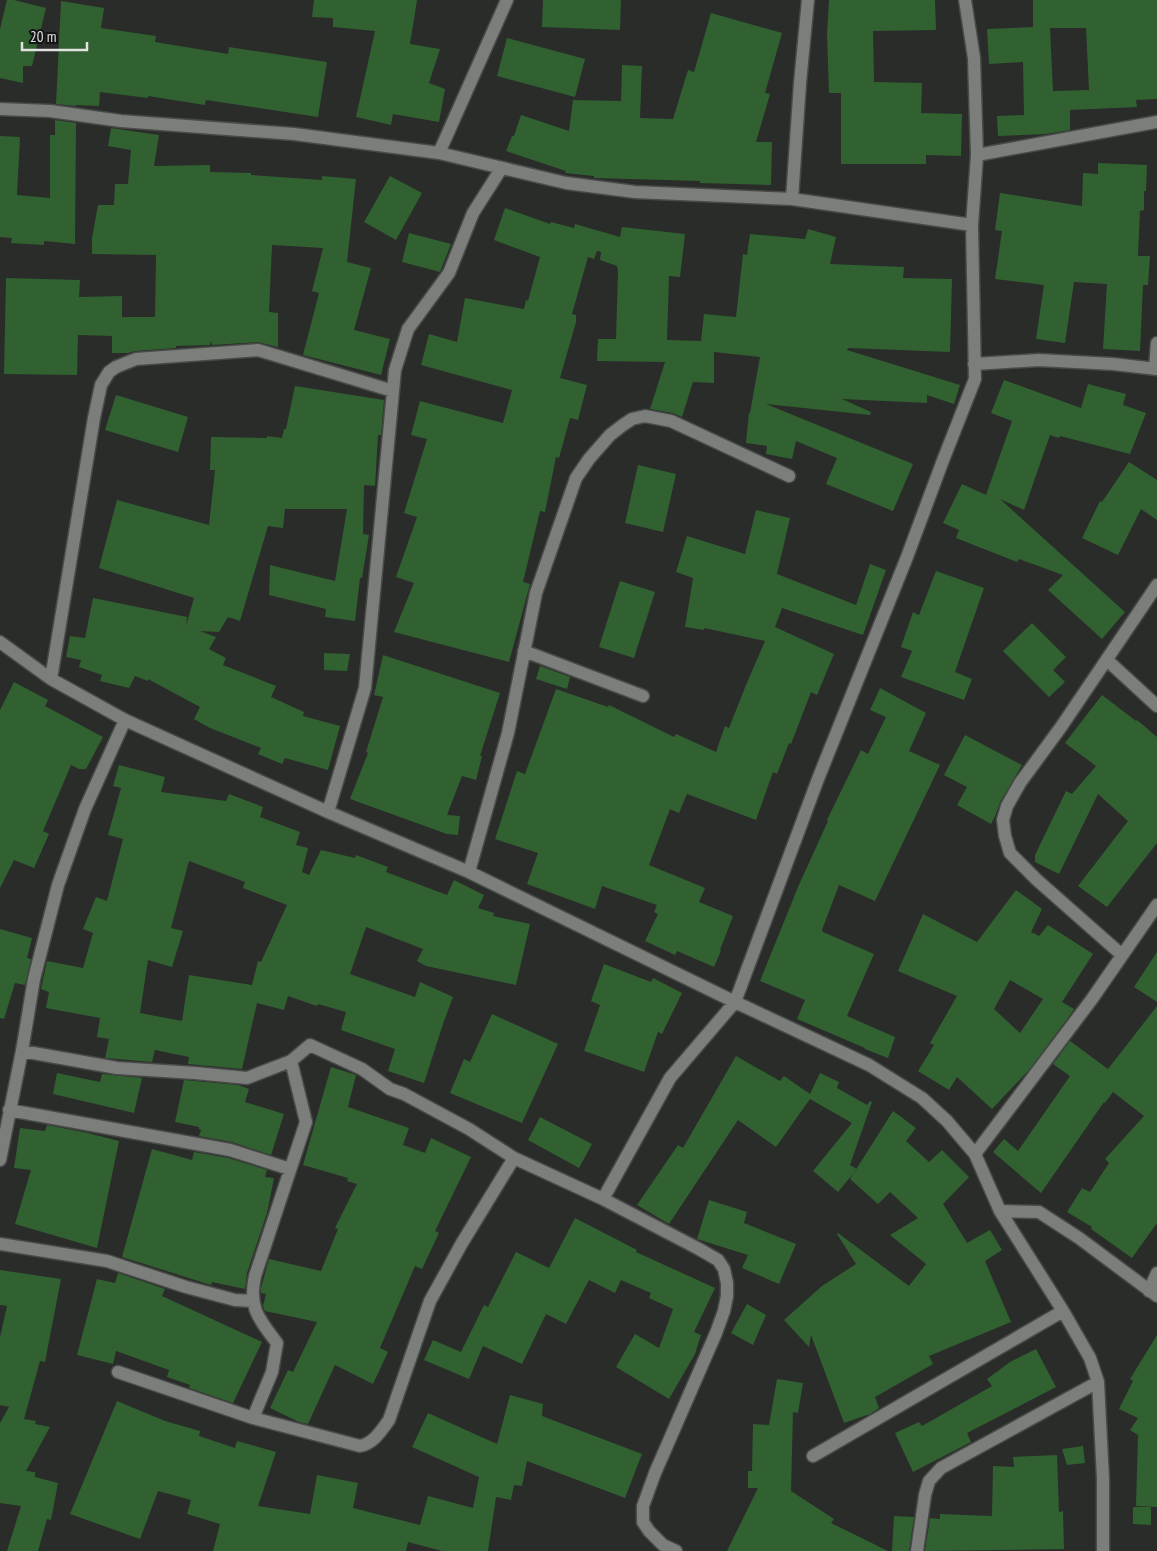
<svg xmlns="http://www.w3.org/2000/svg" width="1157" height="1551" font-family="'PT Sans Narrow',sans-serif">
<rect width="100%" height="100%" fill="#292c29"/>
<path fill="#316131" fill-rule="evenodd" d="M7 0H14L46 8 32 66H23V83L0 78V29Z
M314 0H417L410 44 440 49 429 83 445 89 439 122 393 114 391 125 356 117 375 31 333 27V18L312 17Z
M543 0H621L620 30 542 27Z
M829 0H935L936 30 873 31 874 82 922 83 921 113 962 114 961 156 926 155V164H841V93H829L827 34Z
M1033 0H1157V99L1136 100 1137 107 1070 110V130L1046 134 998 136 997 116 1024 115 1023 62 989 64 987 29 1033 27ZM1050 28H1086L1089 90 1053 91Z
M61 1 104 8 101 28 156 36 155 42 228 54 229 47 327 62 318 117 206 100 205 105 148 96V98L100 92 99 106 76 105V106L56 104Z
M711 13 782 33 765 93 770 94 756 142H772L771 185 700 183V181L594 178V176L565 173 566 171 506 151 512 136H514L521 115 569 131 573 100 621 101 622 65 642 66 640 118 673 119 688 70 694 72Z
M507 38 585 59 575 97 497 76Z
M55 120 76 123 75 244 44 241V245L11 243 12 238 0 237V136L20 137 17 195 50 198V135H55Z
M111 128 159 135 154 166 210 165V172L251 173V175L322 180V176L356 179 347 262 371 268 354 330 390 339 381 375 303 355 319 293 312 291 323 248 272 245 269 312 278 313V347L258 342 212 345 211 341 210 345 176 346V348L135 351 128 353H112V336L78 335 77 375 4 374 6 278 80 280 79 297 122 296V317H155L156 255 92 254V238L98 205H114L115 184H128L131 150 108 146Z
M1098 163 1147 165 1146 191H1144V210L1140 211 1138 256H1150L1148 285H1143L1140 351 1103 349 1107 284 1074 282 1065 343 1036 339 1044 285 995 279 1002 231 995 230 1000 193 1082 206 1083 173 1098 174Z
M390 176 422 193 396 240 364 222Z
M505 208 550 224 551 222 574 228 575 224 620 237 622 227 685 234 680 277 669 276 667 340 701 341 704 314 736 317 743 254 747 255 750 234 805 239 808 229 836 237 830 264 904 267 903 278 952 279 950 352 848 348 847 350 960 385 954 404 927 395V403L842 399 871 412 870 415 766 404 913 464 893 511 826 484 837 458 796 441 792 459 766 454 767 446 746 443 749 413H750L760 357 714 352V383L693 382 682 417 673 413 650 409 665 362 597 361 598 339H616L618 271 617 266 600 260 601 252 597 251 594 259 588 257 572 314 576 315V322L560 378 587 385 578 420 570 418 559 458 556 457 545 512 540 511 523 582 530 584 509 662 394 632 414 583 396 577 417 517 404 513 427 439 411 435 420 401 503 423 512 390 421 365 429 334 457 342 465 298 524 309 526 300 528 301 540 257 494 240Z
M409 233 451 244 440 272 402 262Z
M1004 380 1081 408 1088 384 1126 394 1123 405 1146 413 1130 454 1060 436 1059 438 1050 435 1024 510 1000 499 1125 612 1102 639 1048 590 1063 575 1019 559 1017 562 956 538 959 530 943 523 962 484 986 495 1012 421 991 413Z
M295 386 384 400 381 435H378L375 486 364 485 363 534 369 535 362 578H360L355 621 325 617 326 609 269 595 270 565 335 581 347 509H285L283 528 268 526 240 621 228 617 219 632 200 631 216 637 209 649 226 658 223 665 276 686 271 697 304 712 303 716 340 726 328 770 285 758 282 764 258 754 261 748 210 728 194 719 200 707 148 679V681L135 676 129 688 100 681 102 675 79 667 81 660 66 657 70 636 85 638 93 598 187 617 186 626 194 598 99 568 117 500 209 525 215 470H210L211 437 267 438V436L282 438 284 429H286Z
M116 395 188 417 178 452 105 430Z
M1129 462 1157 480V520L1141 509 1118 555 1082 538 1100 501 1102 502Z
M638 465 676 474 663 532 625 523Z
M756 510 790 518 777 574 856 605 870 564 886 570 863 635 782 608 775 627 834 654 817 695 811 692 791 744 789 743 777 774 773 772 756 820 687 794 679 813 670 809 649 865 705 888 699 902 733 916 720 950 721 951 714 967 677 951 675 955 645 941 658 914 654 912 657 905 602 886 595 909 527 884 538 853 495 839 517 771 525 774 556 689 608 707 609 705 674 737 676 734 716 752 725 726 729 728 746 685 765 641 704 628V630L685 627 693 578 676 572 687 536 745 554Z
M936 571 984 588 955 672 972 679 964 700 901 677 912 651 901 647 913 612 919 615Z
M620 581 655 592 634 658 599 647Z
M1032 623 1066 657 1053 670 1065 682 1049 697 1003 651Z
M324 653 350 654 347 671 324 670Z
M383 655 500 693 480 756H482L476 780 462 776 447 815 460 816 458 835 447 834 350 799 368 753 366 752 383 697 374 695Z
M540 666 570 677 567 689 536 679Z
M14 682 48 700 45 706 103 737 86 769H79L71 765 43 831 49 834 34 868 14 860 0 888V710Z
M880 688 926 713 909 751 940 765 875 901 839 885 822 930 823 932 874 954 847 1016 895 1037 888 1058 865 1049V1048L797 1019 805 1000 760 981 798 887 828 821 827 820 861 750 868 754 886 717 870 710Z
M1102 695 1136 721 1137 720 1157 737V843L1107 907 1078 886 1128 821 1098 794 1059 874 1035 862V855L1066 791 1072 794 1096 766 1065 743Z
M965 735 1022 765 1000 802 996 814 991 824 957 805 967 787 944 775Z
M119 765 165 777 161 792 226 801 229 794 263 807 260 817 300 832 296 845 308 848 302 872 309 875 321 850 355 858 356 855 388 867 386 872 447 895 454 880 484 895 478 908 494 913 493 916 530 924 516 985 426 966 417 961 423 949 366 927 350 974 415 997 420 982 453 997 444 1021 424 1083 388 1071 395 1049 341 1030 346 1012 318 1004 317 1006 288 996 284 1010 257 1003 242 1069 188 1064 189 1057 155 1050 152 1062 105 1058 109 1039 97 1037 100 1018 46 1008 49 992 41 989 47 961 83 968 93 933 83 929 96 897 107 901 123 839 108 835 121 788 113 786ZM189 861 245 882 243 888 287 905 261 962 258 961 252 985 189 975 182 1021 140 1013 148 960 172 967 183 931 171 928Z
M1016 890 1042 909 1031 932 1039 936 1048 925 1093 954 1062 1002 1074 1009 1070 1015 1029 1070 992 1109 957 1077 949 1090 918 1071 934 1045 930 1043 957 996 898 971 923 914 977 942ZM1010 980 1043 999 1020 1033 994 1009Z
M0 929 32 938 27 958 31 959 25 985 15 983 4 1019 0 1018Z
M1157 952V1002L1134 987Z
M604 964 651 982 653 978 682 993 662 1034 658 1032 644 1072 584 1051 600 1005 591 1001Z
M1157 1006V1223L1132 1258 1091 1229 1092 1227 1067 1212 1082 1188 1090 1192 1109 1163 1105 1159 1144 1116 1113 1092 1105 1103 1104 1102 1041 1193 993 1152 1004 1139 1018 1151 1070 1076 1053 1064 1070 1041 1108 1069Z
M492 1014 558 1044 522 1123 450 1093 464 1059 470 1062Z
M736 1056 780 1081 784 1076 810 1094 820 1073 839 1082 837 1088 867 1105 870 1101 872 1102 850 1165 857 1169 838 1192 813 1171 852 1123 810 1099 776 1147 738 1120 669 1224 637 1205 678 1145 683 1148Z
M331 1067 356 1075 348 1107 409 1128 403 1145 425 1153 431 1138 471 1157 435 1231 439 1233 422 1269 415 1266 380 1348 388 1352 373 1384 335 1365 308 1424 299 1422 270 1408 288 1370 293 1372 317 1322 265 1311 263 1306 266 1294 261 1293V1288L269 1259 321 1271 338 1229 335 1228 357 1184 347 1181 348 1178 303 1165Z
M57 1073 100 1082 102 1074 142 1078 134 1113 53 1094Z
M184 1080 238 1085 249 1089 245 1102 284 1114 271 1155 232 1142 199 1136 201 1130 199 1129V1127L175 1122Z
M893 1111 916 1128 906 1141 929 1162 942 1150 969 1177 943 1204 967 1243 990 1230 1002 1250 985 1261 1011 1322 929 1356 933 1364 875 1397 879 1408 870 1414 844 1423 811 1335 809 1347 784 1320 822 1286 856 1264 837 1234 838 1233 909 1286 926 1264 890 1235 918 1218 890 1192 878 1204 850 1179Z
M540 1117 592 1144 579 1168 528 1140Z
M47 1125 88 1133 119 1141 97 1248 15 1224 31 1170 14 1168 20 1128 45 1131Z
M152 1149 192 1160 194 1152 228 1158 267 1170 265 1177 274 1178 267 1213 247 1273 245 1289 212 1282 211 1285 122 1257Z
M709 1200 747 1212 744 1223 796 1244 779 1284 742 1268 748 1255 697 1239Z
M575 1218 637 1250 636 1252 715 1288 694 1332 701 1335 695 1354 669 1399 616 1367 635 1334 659 1348 673 1309 649 1298 651 1293 621 1280 615 1293 589 1280 566 1324 546 1314 522 1364 483 1346 469 1379 424 1360 433 1340 461 1352 484 1305 488 1307 516 1252 549 1268Z
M0 1270 61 1279 45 1362 40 1361 24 1419 36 1421 35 1424 50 1427 26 1471 35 1472V1477L58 1483 51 1520 47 1519 38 1551H7L21 1506 0 1503V1423L9 1407 0 1405V1337L7 1306 0 1305Z
M118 1273 165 1289 162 1296 262 1342 233 1403 189 1388 190 1385 167 1377 169 1370 116 1351 113 1364 77 1355 97 1279 115 1283Z
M747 1304 766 1315 753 1345 731 1333Z
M1157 1335V1507L1136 1506 1138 1435 1130 1430 1138 1418 1119 1409 1133 1381 1130 1379Z
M1036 1349 1056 1387 967 1433 971 1442 913 1472 895 1433 919 1422 922 1426 992 1386 987 1379 1010 1362Z
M777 1379 803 1383 798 1413 793 1412 791 1491 834 1519 831 1523 888 1551H727L758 1488H748V1471H752L753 1424 769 1425Z
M510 1395 543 1404 542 1416 642 1454 625 1498 527 1461 522 1486 514 1485 511 1500 496 1497 488 1551H442L408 1542 406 1551H213L220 1524 187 1514 191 1500 158 1491 140 1539 70 1514 117 1401 165 1421 200 1431 199 1436 235 1448 237 1441 276 1452 258 1506 310 1514 317 1475 358 1483 353 1508 420 1525 428 1496 473 1508 479 1477 412 1447 428 1413 497 1444Z
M1083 1446 1085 1463 1067 1465 1062 1449Z
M1057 1455 1059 1512 1063 1511 1064 1549 925 1551 930 1518 940 1519V1514L992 1516 993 1466 1014 1467 1013 1457Z
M1133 1507H1151V1525L1133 1524Z
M894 1516 914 1517 909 1551H892Z"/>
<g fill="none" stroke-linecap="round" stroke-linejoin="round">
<defs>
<path id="street" d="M0 109 50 111 121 121 294 134 439 153 566 183 635 192 792 199 972 225
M439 153 507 0
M977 155 1157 122
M792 199 800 83 808 0
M974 364 1039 360 1113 364 1157 369
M1155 369 1157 343
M0 642 51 679 125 720 328 812 469 872 735 1002 869 1065 922 1098 947 1121 975 1154 1000 1211 1063 1311 1090 1358 1098 1382 1103 1479V1551
M524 651 643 696
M1107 660 1157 706
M51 679 94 418 101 385 109 372 116 367 136 359 258 350 393 391
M328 812 365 688 395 370 408 329 449 273 473 213 501 169
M469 872 508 733 536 593 576 478 589 459 610 435 623 425 632 419 645 416 671 421 789 476
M1122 955 1037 880 1010 853 1005 836 1003 820 1007 806 1020 783 1061 727 1157 585
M22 1051 117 1068 195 1073 247 1078 291 1061 310 1045 362 1069 390 1089 404 1094 469 1129 514 1158 603 1199 699 1249 718 1260 724 1269 727 1283V1296L724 1311 716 1333 655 1473 643 1506V1522L649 1531 663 1545 676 1551
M9 1110 230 1150 290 1169
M975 1154 1092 999 1157 905
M0 1160 22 1051 34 979 58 885 85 809 125 720
M603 1199 670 1078 735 1002 818 779 907 557 942 463 975 379 972 225 977 155 974 58 965 0
M1000 1211 1039 1212 1079 1238 1157 1296
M0 1244 107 1261 186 1287 235 1300 253 1301
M1149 1291 1157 1273
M118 1372 253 1418 360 1446C374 1443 381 1431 389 1420L430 1301 462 1243 514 1158
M253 1418 272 1372 277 1343C259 1319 248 1308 255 1276L306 1122 291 1061
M813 1456 1063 1311
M917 1551 925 1495 929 1481 941 1468 1098 1382"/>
</defs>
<use href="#street" stroke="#484a48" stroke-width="15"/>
<use href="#street" stroke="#7b7e7a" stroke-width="12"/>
</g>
<path d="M22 42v8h65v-8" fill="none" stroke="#e2e3e1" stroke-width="2.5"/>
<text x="30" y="42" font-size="15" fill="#e2e3e1" stroke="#131413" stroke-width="4" paint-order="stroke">20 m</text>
</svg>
